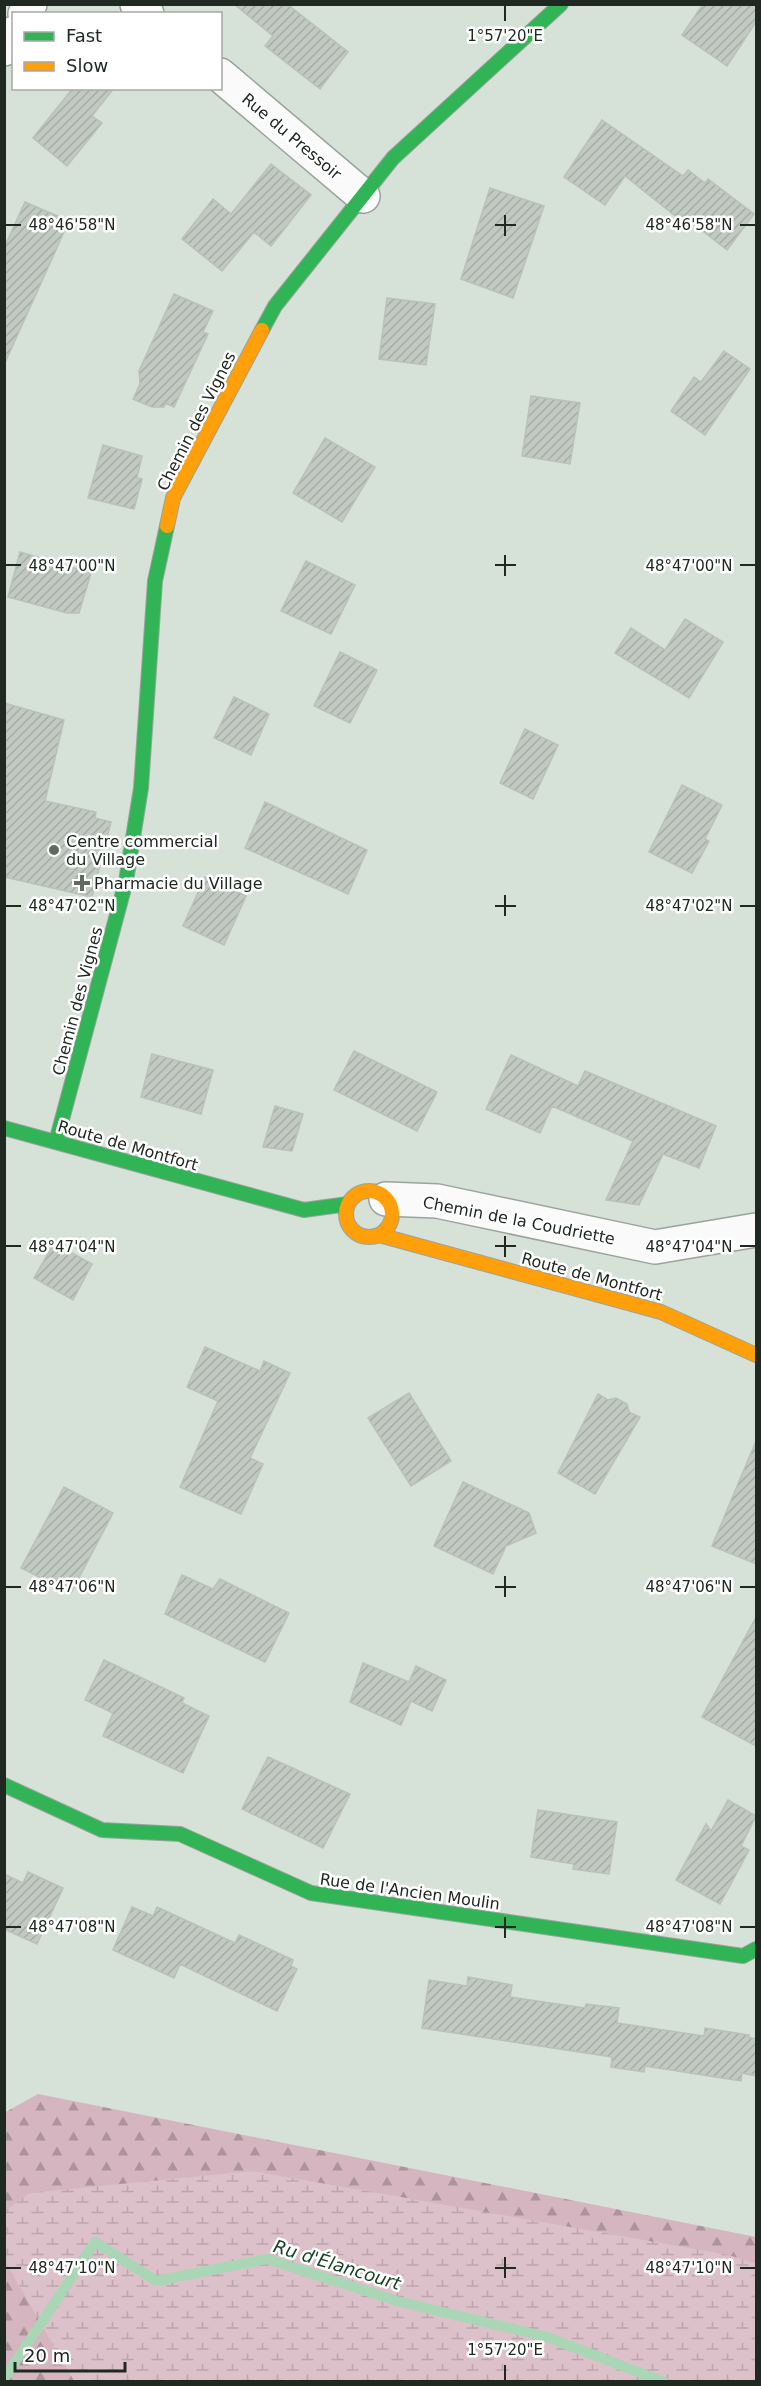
<svg xmlns="http://www.w3.org/2000/svg" width="761" height="2386" font-family="'DejaVu Sans',sans-serif">
<defs>
<pattern id="forest-firs" width="22" height="20" patternUnits="userSpaceOnUse" patternTransform="scale(1.5)"><rect width="22" height="20" fill="#d5b5c0"/><path d="M5 1l3.5 6h-7zM16 11l3.5 6h-7z" fill="#ac939c"/></pattern>
<pattern id="wetland-marsh" width="20" height="14" patternUnits="userSpaceOnUse" patternTransform="scale(1.5)"><rect width="20" height="14" fill="#dcc0ca"/><path d="M1 5h8M5 5V1M11 12h8M15 12V8" fill="none" stroke="#bca5ad"/></pattern>
<pattern id="building-hatch" width="6" height="6" patternUnits="userSpaceOnUse" patternTransform="scale(1.5)"><rect width="6" height="6" fill="#c1c9c2"/><path d="M-1 1l2-2M0 6l6-6M5 7l2-2" fill="none" stroke="#a6ada6"/></pattern>
</defs>
<rect width="100%" height="100%" fill="#d6e1d8"/>
<path fill="url(#forest-firs)" d="M38 2094 756 2237V2381H5L4 2113Z"/>
<path fill="url(#wetland-marsh)" d="M253 2171 729 2255 756 2264V2381H74L5 2261V2211L29 2193Z"/>
<g fill="none" stroke-linecap="round" stroke-linejoin="round">
<path stroke="#a9d6b4" stroke-width="10" d="M4 2379 95 2242 156 2281 267 2259 397 2301 547 2337 664 2382"/>
</g>
<path fill="url(#building-hatch)" stroke="#b8c1ba" stroke-width="1.5" d="M234 4H287L348 52 320 89 265 46 273 36Z
M703 4H756V22L727 66 682 35Z
M73 88H114L92 116 102 123 67 166 33 138Z
M602 120 683 176 688 170 705 183 708 179 754 214 727 250 682 215 679 219 625 176 605 205 564 177Z
M271 164 311 195 271 246 254 232 222 271 182 239 213 199 231 214Z
M490 188 544 206 513 298 461 279Z
M25 202 69 221 4 365V248Z
M174 294 213 311 203 332 208 334 174 407 165 403 164 407H152L133 399 140 384 139 371Z
M387 298 435 304 426 365 379 359Z
M724 351 750 369 705 435 671 411 694 377 701 382Z
M531 396 580 403 570 464 522 456Z
M325 438 375 467 342 522 293 493Z
M103 445 142 456 137 478 142 479 134 509 88 498Z
M20 552 91 573 79 613H67L8 597Z
M306 561 355 585 331 634 281 611Z
M685 619 723 642 689 698 615 653 631 628 665 650Z
M340 652 377 670 350 723 314 706Z
M234 697 269 714 251 755 214 738Z
M4 703 64 720 45 801 96 812 95 818 111 822 92 897 4 877Z
M525 729 558 745 533 799 500 783Z
M682 785 722 805 705 839 709 841 692 873 649 852Z
M265 802 367 850 348 894 245 848Z
M205 877 246 896 224 945 183 926Z
M354 1051 437 1092 417 1131 334 1090Z
M152 1054 213 1070 201 1114 141 1097Z
M511 1055 578 1086 585 1071 716 1126 699 1168 663 1154 639 1205 606 1200 633 1141 552 1106 540 1133 486 1109Z
M275 1106 303 1114 292 1151 263 1147Z
M54 1243 92 1264 73 1300 34 1278Z
M205 1347 260 1371 264 1361 290 1373 250 1458 263 1464 241 1514 180 1487 218 1401 187 1387Z
M409 1393 451 1461 411 1486 368 1418Z
M598 1394 608 1400 616 1398 627 1404 629 1412 640 1417 595 1494 558 1473Z
M756 1441V1564L712 1546Z
M463 1482 529 1513 536 1533 506 1546 493 1574 434 1546Z
M64 1487 113 1513 71 1593 21 1568Z
M182 1575 213 1589 220 1579 289 1613 265 1662 165 1614Z
M756 1617V1746L702 1717Z
M104 1660 184 1698 182 1703 209 1716 183 1773 103 1736 113 1713 85 1700Z
M363 1663 409 1682 416 1666 446 1680 432 1711 411 1701 401 1725 350 1702Z
M268 1757 350 1794 323 1848 242 1809Z
M728 1800 756 1816 741 1846 749 1850 720 1904 676 1880 706 1824 711 1831Z
M538 1810 617 1822 609 1874 573 1869 574 1864 531 1857Z
M28 1872 63 1888 37 1944 4 1929V1874L23 1883Z
M132 1907 153 1916 157 1907 235 1943 239 1935 293 1960 291 1966 297 1969 277 2011 180 1964 174 1978 113 1950Z
M468 1977 512 1985 510 1997 585 2008 586 2004 619 2008 617 2023 704 2036 705 2028 749 2035 748 2037 756 2039V2076L742 2073 741 2081 645 2066 644 2072 611 2067 612 2057 422 2028 429 1980 467 1986Z"/>
<g fill="none" stroke-linecap="round" stroke-linejoin="round">
<defs>
<path id="street" d="M137 4 147 14
M25 14 30 4
M4 49 14 33
M220 75 363 196
M386 1199 437 1201 655 1247 756 1230"/>
<path id="fast" d="M262 330 275 306 393 158 561 4
M4 1128 304 1210 348 1204
M56 1142 126 881 141 788 155 581 167 526
M4 1785 102 1830 180 1834 311 1893 743 1956 756 1949"/>
<path id="slow" d="M167 526 173 498 262 330
M346 1214a23 23 0 1 1 46 0a23 23 0 1 1-46 0Z
M379 1235 661 1312 756 1355"/>
</defs>
<use href="#street" stroke="#9aa39c" stroke-width="36"/>
<use href="#fast" stroke="#9aa39c" stroke-width="16"/>
<use href="#slow" stroke="#9aa39c" stroke-width="16"/>
<use href="#street" stroke="#f9faf9" stroke-width="33"/>
<use href="#fast" stroke="#30b455" stroke-width="14"/>
<use href="#slow" stroke="#ff9f0a" stroke-width="14"/>
</g>
<path fill="none" stroke="#202822" stroke-width="2" d="M505 6V21M505 215V236M6 225H21M495 225H516M740 225H755M505 555V576M6 565H21M495 565H516M740 565H755M505 895V916M6 906H21M495 906H516M740 906H755M505 1236V1257M6 1246H21M495 1246H516M740 1246H755M505 1576V1597M6 1587H21M495 1587H516M740 1587H755M505 1917V1938M6 1927H21M495 1927H516M740 1927H755M505 2257V2278M6 2268H21M495 2268H516M740 2268H755M505 2365V2380"/>
<g fill="#606962" stroke="#fff" stroke-width="2">
<circle cx="54" cy="850" r="6"/>
<path d="M79 874h6v6h6v6h-6v6h-6v-6h-6v-6h6z"/>
</g>
<g text-anchor="middle" stroke-width="5" stroke-linejoin="round" paint-order="stroke">
<g font-size="16" fill="#202822" stroke="#fff">
<text transform="translate(292 136) rotate(40)" y="6">Rue du Pressoir</text>
<text transform="translate(196 421) rotate(-63)" y="6">Chemin des Vignes</text>
<text transform="translate(77 1001) rotate(-75)" y="6">Chemin des Vignes</text>
<text transform="translate(128 1145) rotate(16)" y="6">Route de Montfort</text>
<text transform="translate(519 1220) rotate(11)" y="6">Chemin de la Coudriette</text>
<text transform="translate(592 1276) rotate(15)" y="6">Route de Montfort</text>
<text transform="translate(410 1891) rotate(8)" y="6">Rue de l'Ancien Moulin</text>
</g>
<g font-size="16" fill="#202822" stroke="#fff" text-anchor="start">
<text x="66" y="847">Centre commercial<tspan x="66" dy="18">du Village</tspan></text>
<text x="94" y="889">Pharmacie du Village</text>
</g>
<g font-size="18" font-style="italic" fill="#174325" stroke="#fff">
<text transform="translate(337 2265) rotate(17)" y="6">Ru d'Élancourt</text>
</g>
</g>
<g font-size="15" text-anchor="middle" fill="#202822" stroke="#fff" stroke-width="5" stroke-linejoin="round" paint-order="stroke">
<text x="505" y="41">1°57'20"E</text>
<text x="689" y="230">48°46'58"N</text>
<text x="72" y="230">48°46'58"N</text>
<text x="689" y="571">48°47'00"N</text>
<text x="72" y="571">48°47'00"N</text>
<text x="72" y="911">48°47'02"N</text>
<text x="689" y="911">48°47'02"N</text>
<text x="72" y="1252">48°47'04"N</text>
<text x="689" y="1252">48°47'04"N</text>
<text x="72" y="1592">48°47'06"N</text>
<text x="689" y="1592">48°47'06"N</text>
<text x="72" y="1932">48°47'08"N</text>
<text x="689" y="1932">48°47'08"N</text>
<text x="72" y="2273">48°47'10"N</text>
<text x="689" y="2273">48°47'10"N</text>
<text x="505" y="2355">1°57'20"E</text>
</g>
<rect width="761" height="2386" fill="none" stroke="#202822" stroke-width="12"/>
<rect x="12" y="12" width="210" height="78" fill="#ffffff" stroke="#a6a9a7" stroke-width="1.5"/>
<rect x="24" y="32" width="30" height="9" fill="#30b455" stroke="#a6a9a7" stroke-width="1.5"/>
<text x="66" y="42" font-size="18" fill="#202822">Fast</text>
<rect x="24" y="62" width="30" height="9" fill="#ff9f0a" stroke="#a6a9a7" stroke-width="1.5"/>
<text x="66" y="72" font-size="18" fill="#202822">Slow</text>
<path d="M15 2362v9h110v-9" fill="none" stroke="#202822" stroke-width="3"/>
<text x="24" y="2362" font-size="18" fill="#202822" stroke="#ffffff" stroke-width="4.5" paint-order="stroke">20 m</text>
</svg>
